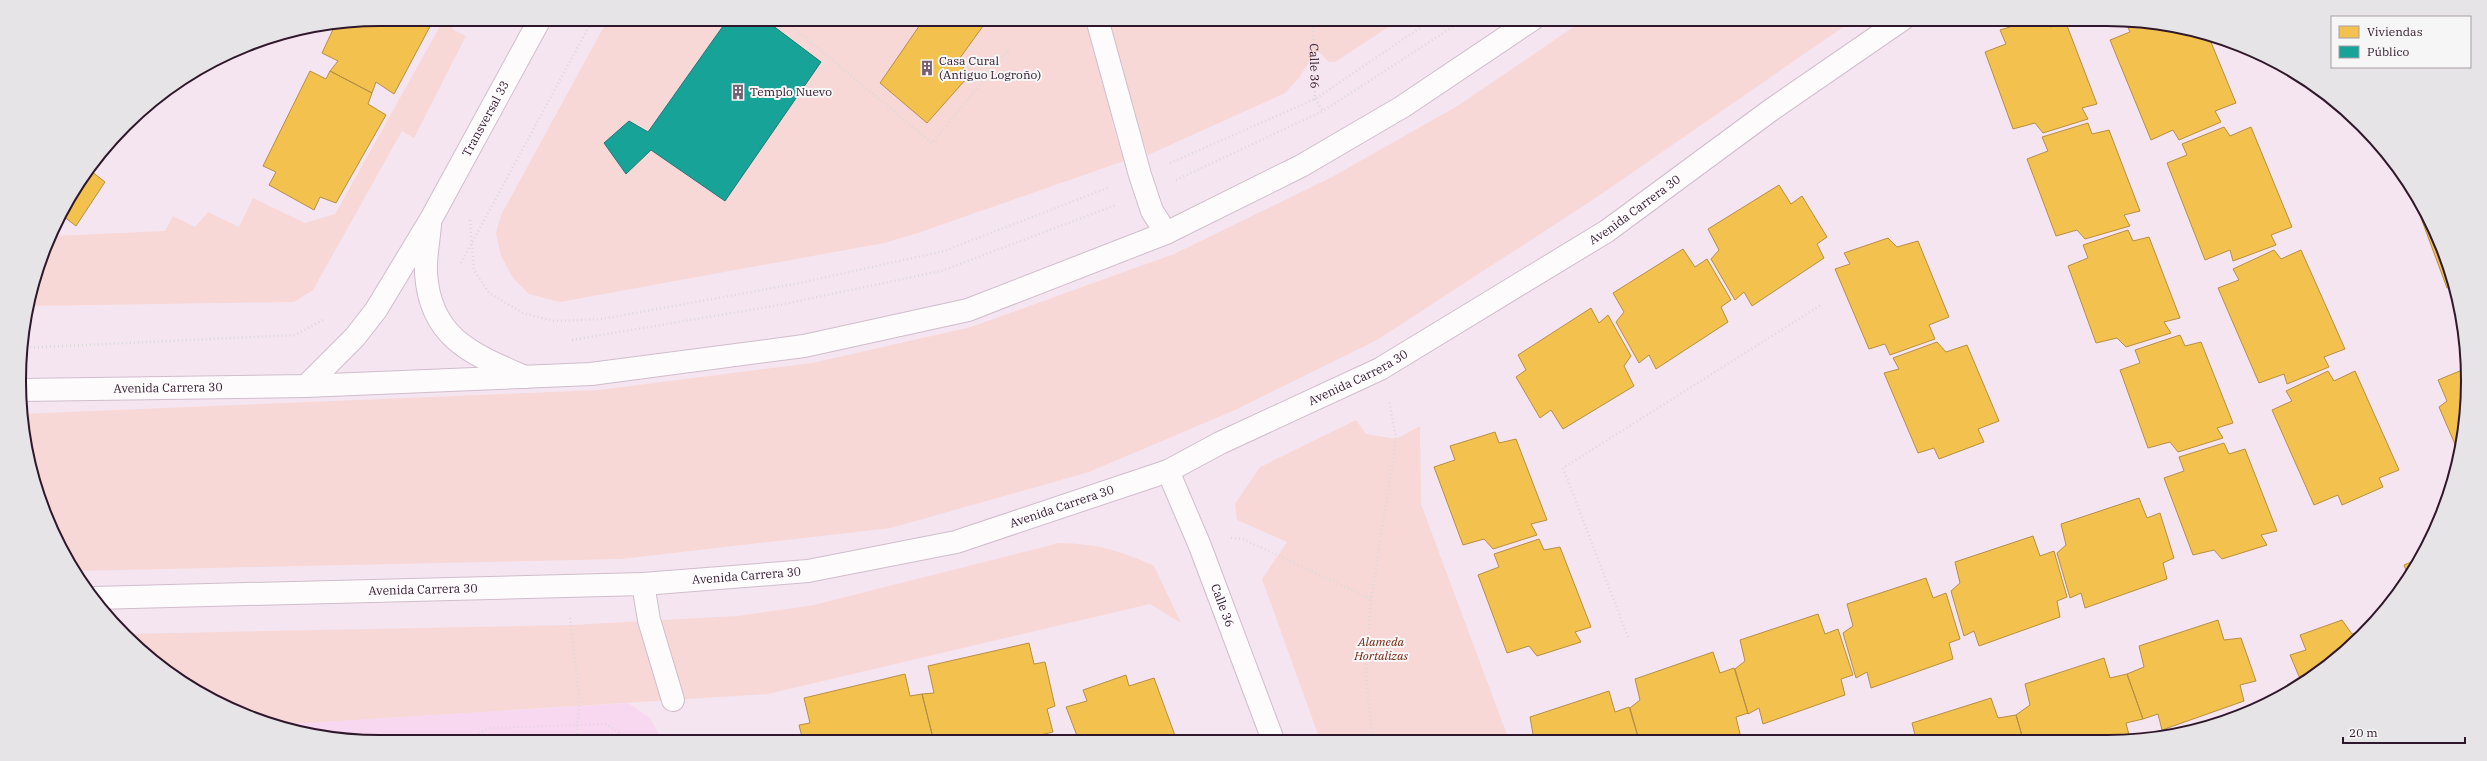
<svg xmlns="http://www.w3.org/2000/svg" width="2487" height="761" font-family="'IBM Plex Serif',serif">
<rect width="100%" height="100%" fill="#f5e5f0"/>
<path fill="#f8d8f1" d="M628 703 650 718 663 741 381 742 310 735 275 725Z"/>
<path fill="#f8d8d7" d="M444 19H457L452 29 466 36 414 138 402 131 313 290 294 302 30 306 52 236 165 231 173 216 195 227 208 212 239 227 253 198 305 223 335 214Z
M608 19H1401L1335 62H1329L1319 52H1315L1299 78 1285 93 1148 155 1134 115 1112 122 1124 161 918 233 884 243 560 302 529 294 513 278 501 256 496 233 501 215Z
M1585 19H1855L1594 199 1377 340 1235 410 1089 472 891 528 621 559 75 571 31 474 21 414 599 390 812 363 971 327 1174 254 1332 177 1459 105Z
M1356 420 1366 434 1396 439 1420 426 1421 504 1509 740H1320L1262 579 1287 542 1237 520 1235 504 1260 467Z
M1059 543C1098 544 1119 550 1154 566L1181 623 1150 604 768 694 275 725 242 714 179 681 123 634 571 625 737 616 814 605Z"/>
<path fill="#f2c14e" stroke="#b88e44" d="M380 19H434L394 94 376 82 372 93 330 71 338 61 322 53 336 23Z
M924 19H988L960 58 967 78 927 123 880 83Z
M2036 19H2047L2050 27 2066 23 2097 104 2082 108 2088 119 2043 133 2035 123 2013 129 1985 52 2006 44 2000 30Z
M2130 21 2177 26 2208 35 2236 103 2215 111 2221 122 2179 140 2173 130 2151 140 2110 40 2130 32 2126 23Z
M310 71 326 79 330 71 372 93 368 104 386 115 336 203 320 197 314 210 269 185 276 172 263 166Z
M2088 123 2092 134 2109 130 2140 211 2124 215 2130 226 2085 239 2077 230 2056 236 2027 159 2048 151 2042 137Z
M2224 127 2230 136 2251 127 2292 227 2271 235 2276 245 2233 261 2230 250 2205 260 2167 163 2187 155 2182 144Z
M98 156 101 158 91 171 105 182 76 226 63 216 53 231 56 220Z
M1779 185 1791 204 1802 196 1827 237 1817 244 1824 258 1752 306 1744 292 1735 300 1711 259 1719 250 1708 229Z
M2411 191 2441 242 2454 286 2447 288Z
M2128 230 2133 241 2149 237 2180 318 2164 322 2171 333 2126 347 2117 338 2096 343 2068 266 2088 258 2083 245Z
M1888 238 1897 247 1918 241 1949 317 1929 325 1935 339 1890 355 1885 344 1869 349 1835 269 1850 264 1844 253Z
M1683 249 1695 267 1707 259 1731 300 1721 307 1728 322 1656 369 1649 355 1639 363 1616 322 1624 312 1613 293Z
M2274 250 2281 259 2301 250 2345 349 2324 357 2329 367 2287 384 2284 374 2259 383 2218 288 2239 280 2233 269Z
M1591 308 1599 323 1608 315 1631 356 1624 366 1634 386 1563 429 1551 410 1540 418 1516 377 1526 370 1518 355Z
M2180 335 2185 346 2201 342 2233 423 2217 428 2223 438 2178 452 2170 442 2148 448 2120 370 2140 363 2135 350Z
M1937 342 1946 352 1967 345 1999 421 1978 429 1984 442 1939 459 1934 448 1918 453 1884 373 1899 369 1893 358Z
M2467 368 2468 381 2461 447 2457 449 2439 407 2447 401 2438 380Z
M2328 371 2334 381 2355 371 2399 470 2379 478 2383 487 2342 505 2338 495 2314 505 2272 410 2292 401 2286 391Z
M1495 432 1499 443 1516 439 1547 520 1531 524 1537 535 1493 549 1484 539 1463 545 1434 467 1455 460 1450 446Z
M2224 443 2229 454 2245 449 2277 531 2261 535 2267 545 2222 559 2214 550 2193 555 2164 478 2184 471 2179 457Z
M2139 498 2147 518 2160 513 2174 558 2163 563 2167 579 2085 608 2081 593 2070 598 2057 553 2066 545 2061 524Z
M2033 536 2040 556 2054 551 2067 597 2057 601 2060 617 1979 646 1974 631 1964 636 1951 591 1960 583 1955 562Z
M1539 539 1544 550 1560 547 1591 627 1575 632 1581 642 1537 656 1529 646 1507 653 1478 575 1499 567 1494 554Z
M2421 558 2420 561 2408 575 2404 565Z
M1926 578 1933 598 1946 593 1960 639 1949 643 1953 659 1871 688 1867 672 1856 678 1843 633 1853 626 1847 604Z
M1818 614 1825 634 1838 629 1853 675 1841 679 1845 695 1763 724 1759 708 1748 714 1735 669 1745 661 1740 640Z
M2218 620 2224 640 2241 638 2256 681 2240 685 2244 701 2162 730 2158 714 2143 719 2127 674 2144 667 2139 646Z
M2342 620 2352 634 2362 631 2345 652 2301 681 2290 655 2306 650 2300 635Z
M1029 643 1034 664 1045 662 1055 706 1047 709 1053 732 1014 741H944L943 735 933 738 922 694 934 693 928 666Z
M1713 652 1720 673 1734 668 1748 713 1736 717 1740 734 1723 740H1639L1630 708 1640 700 1635 679Z
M2104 658 2110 678 2127 674 2143 719 2126 723 2130 739H2023L2016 715 2030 705 2025 684Z
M905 674 910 696 922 694 933 738 923 741H803L799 725 810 723 804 698Z
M1126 675 1129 686 1154 678 1177 741H1079L1066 707 1087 701 1083 690Z
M1609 691 1615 712 1629 707 1639 740H1534L1530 717Z
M1991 698 1998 718 2016 715 2023 739H1916L1912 723Z"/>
<path fill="#17a398" stroke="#1e7978" d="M728 19H764L821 62 725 201 651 150 626 174 604 143 629 121 648 132Z"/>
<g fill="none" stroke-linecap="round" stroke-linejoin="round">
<defs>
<g id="minor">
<path d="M1097 19 1140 175 1152 211 1166 233"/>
<path d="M430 224C429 240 425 257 426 273 430 338 472 354 525 377"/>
<path id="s2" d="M306 386 355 337 376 310 431 219 540 19"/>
<path id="s3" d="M1168 471 1200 546 1273 740"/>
<path d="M643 584 649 620 673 700"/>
</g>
<g id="major">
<path id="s4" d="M20 390 306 386 591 374 804 346 968 310 1166 233 1301 166 1402 107 1533 19"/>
<path id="s5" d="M94 598 643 584 808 571 956 542 1168 471 1220 443 1380 369 1607 231 1771 110 1903 19"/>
</g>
</defs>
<use href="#minor" stroke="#d0bdcc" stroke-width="24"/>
<use href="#major" stroke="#d0bdcc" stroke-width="24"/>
<g stroke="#ddd8dc" stroke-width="2.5" stroke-dasharray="1 3" stroke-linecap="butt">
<path d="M783 19 932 143 1010 48"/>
<path id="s1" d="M1313 19 1315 99 1323 111"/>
<path d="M1170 163 1315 99 1433 19"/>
<path d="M1176 180 1323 111 1465 19"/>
<path d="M470 220 474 270 489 293 523 313 554 321 602 319 795 284 944 251 1110 187"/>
<path d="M461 263 593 19"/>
<path d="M572 340 779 305 941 271 1116 205"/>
<path d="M22 348 295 335 323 320"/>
<path d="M1231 538 1243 539 1371 599"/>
<path d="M570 618 580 704 577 725 578 742"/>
<path d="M1628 637 1563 468 1821 305"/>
<path d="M2287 680 2290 689"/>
<path d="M1375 740 1371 728 1366 670 1371 599 1396 439 1389 400"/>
<path d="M465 742 489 728 606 724 633 742"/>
</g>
<use href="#minor" stroke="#fefbfd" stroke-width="22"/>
<use href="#major" stroke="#fefbfd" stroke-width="22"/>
</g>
<defs>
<symbol id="building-bare" viewBox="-9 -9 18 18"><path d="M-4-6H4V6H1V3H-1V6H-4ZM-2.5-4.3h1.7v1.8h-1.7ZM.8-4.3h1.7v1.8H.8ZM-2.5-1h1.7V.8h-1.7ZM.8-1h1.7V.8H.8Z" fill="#756071" stroke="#f6f6f6" stroke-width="2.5" paint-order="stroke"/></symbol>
</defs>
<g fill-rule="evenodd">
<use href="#building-bare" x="916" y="57" width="22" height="22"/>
<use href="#building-bare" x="727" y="81" width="22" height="22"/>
</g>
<g text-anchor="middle" stroke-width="4" stroke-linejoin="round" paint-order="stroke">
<g font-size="12" fill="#30182c" stroke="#f6f6f6" text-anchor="start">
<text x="939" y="65">Casa Cural<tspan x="939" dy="14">(Antiguo Logroño)</tspan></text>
<text x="750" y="96">Templo Nuevo</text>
</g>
<g font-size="12" fill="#30182c" stroke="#f6f6f6">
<text dy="4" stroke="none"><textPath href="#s1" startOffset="47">Calle 36</textPath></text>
<text dy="4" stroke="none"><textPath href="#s2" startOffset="324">Transversal 33</textPath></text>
<text dy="4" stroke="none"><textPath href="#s5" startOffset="1625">Avenida Carrera 30</textPath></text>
<text dy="4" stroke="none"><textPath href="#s5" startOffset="1301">Avenida Carrera 30</textPath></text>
<text dy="4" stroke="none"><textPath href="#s4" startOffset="148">Avenida Carrera 30</textPath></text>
<text dy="4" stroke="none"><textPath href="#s5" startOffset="977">Avenida Carrera 30</textPath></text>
<text dy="4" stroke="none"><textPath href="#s5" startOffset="653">Avenida Carrera 30</textPath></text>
<text dy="4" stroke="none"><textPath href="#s5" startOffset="329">Avenida Carrera 30</textPath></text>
<text dy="4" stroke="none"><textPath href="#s3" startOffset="145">Calle 36</textPath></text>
</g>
<g font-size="12" font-style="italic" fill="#762511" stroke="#f6f6f6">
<text x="1381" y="646">Alameda<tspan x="1381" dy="14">Hortalizas</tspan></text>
</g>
</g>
<path d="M0 0H2487V761H0ZM380 26H2107A354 354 0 0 1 2461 380V381A354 354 0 0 1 2107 735H380A354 354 0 0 1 26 381V380A354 354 0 0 1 380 26Z" fill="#e6e4e6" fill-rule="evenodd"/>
<path fill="none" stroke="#30182c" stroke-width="2" d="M380 26H2107A354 354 0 0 1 2461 380V381A354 354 0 0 1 2107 735H380A354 354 0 0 1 26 381V380A354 354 0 0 1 380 26Z"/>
<rect x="2331" y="16" width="140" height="52" fill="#f6f6f6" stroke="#a79da5"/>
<rect x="2339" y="26" width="20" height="12" fill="#f2c14e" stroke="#a79da5"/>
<text x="2367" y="36" font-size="12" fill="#30182c">Viviendas</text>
<rect x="2339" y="46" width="20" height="12" fill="#17a398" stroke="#a79da5"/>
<text x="2367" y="56" font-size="12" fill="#30182c">Público</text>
<path d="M2343 737v6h122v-6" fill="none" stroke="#30182c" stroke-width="2"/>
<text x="2349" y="737" font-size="12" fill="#30182c" stroke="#f6f6f6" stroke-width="3" paint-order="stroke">20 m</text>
</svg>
